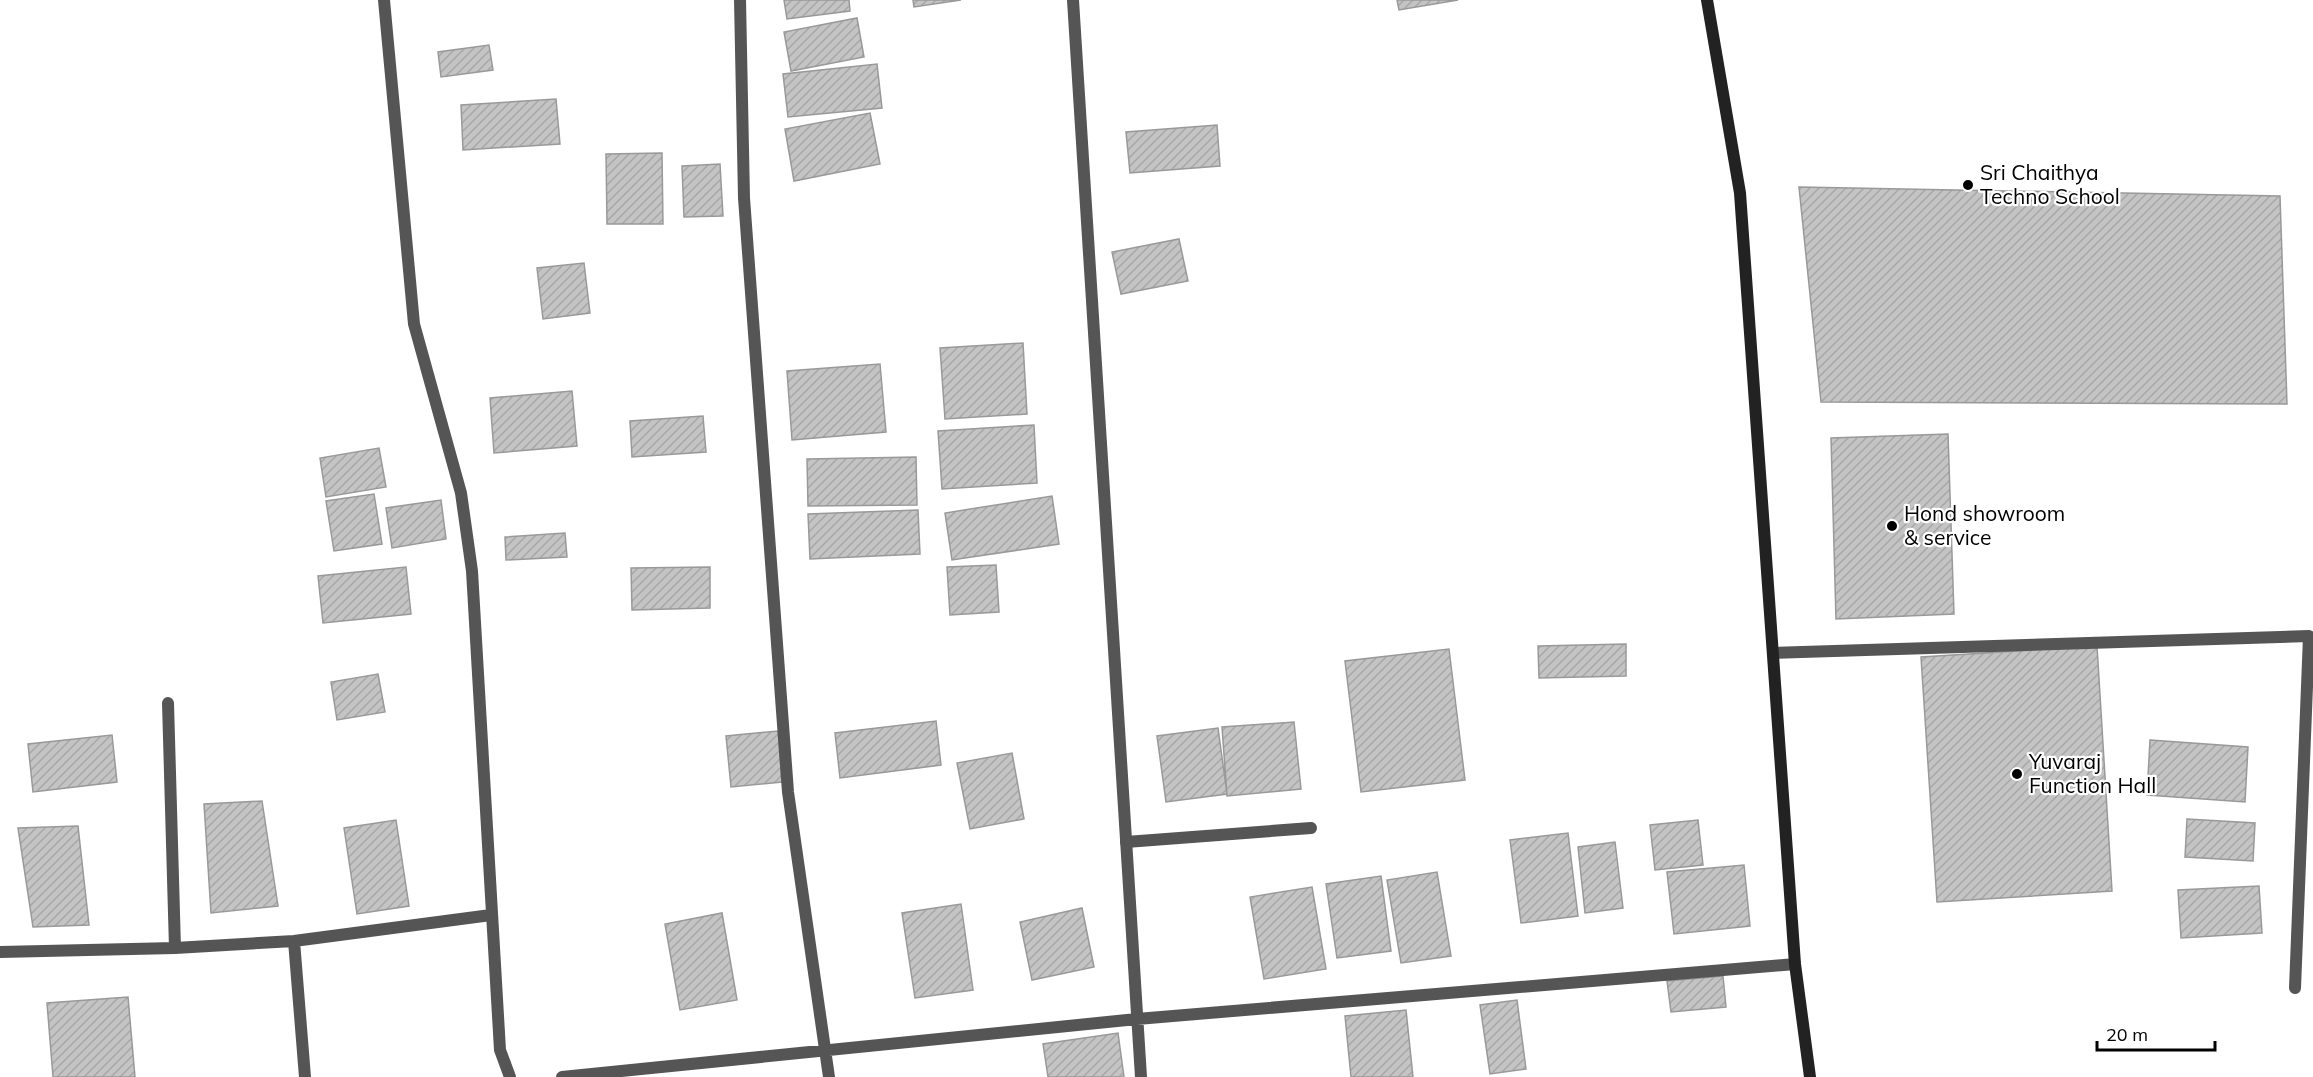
<svg xmlns="http://www.w3.org/2000/svg" width="2313" height="1077" font-family="Mulish,sans-serif">
<defs>
<pattern id="building-hatch" width="6" height="6" patternUnits="userSpaceOnUse" patternTransform="scale(1.5)"><rect width="6" height="6" fill="#c4c4c4"/><path d="M-1 1l2-2M0 6l6-6M5 7l2-2" fill="none" stroke="#a7a7a7"/></pattern>
</defs>
<rect width="100%" height="100%" fill="#fff"/>
<path fill="url(#building-hatch)" stroke="#999" stroke-width="1.5" d="M784 0H849L850 11 787 19Z
M913 0H961L914 7Z
M1397 0H1458L1399 10Z
M857 18 864 57 791 71 784 32Z
M489 45 493 70 441 77 438 52Z
M877 64 882 108 788 117 783 74Z
M556 99 560 144 463 150 461 105Z
M870 113 880 164 794 181 785 129Z
M1217 125 1220 166 1130 173 1126 132Z
M662 153 663 224H607L606 154Z
M720 164 723 216 684 217 682 166Z
M1799 187 2280 196 2287 404 1821 402Z
M1179 239 1188 281 1121 294 1112 252Z
M584 263 590 313 543 319 537 268Z
M1023 343 1027 414 945 419 940 348Z
M880 364 886 432 792 440 787 371Z
M572 391 577 446 494 453 490 398Z
M703 416 706 452 632 457 630 421Z
M1034 425 1037 483 942 489 938 431Z
M1948 434 1954 614 1836 619 1831 438Z
M379 448 386 487 326 497 320 458Z
M916 457 917 505 808 506 807 459Z
M374 494 382 544 334 551 326 501Z
M1052 496 1059 544 952 560 945 513Z
M441 500 446 539 392 548 386 508Z
M918 510 920 554 810 559 808 514Z
M565 533 567 557 506 560 505 537Z
M996 565 999 612 950 615 947 567Z
M406 567 411 614 323 623 318 576Z
M710 567V608L632 610 631 568Z
M1626 644V676L1539 678 1538 646Z
M2097 646 2112 891 1937 902 1921 657Z
M1449 649 1465 780 1361 792 1345 661Z
M378 674 385 712 337 720 331 682Z
M936 721 941 765 840 778 835 733Z
M1294 722 1301 789 1227 796 1222 727Z
M1218 728 1227 794 1166 802 1157 736Z
M778 731 782 782 731 787 726 736Z
M112 735 117 782 33 792 28 744Z
M2150 740 2248 747 2245 802 2147 795Z
M1012 753 1024 819 970 829 957 763Z
M262 801 278 906 211 913 204 804Z
M2187 819 2255 823 2253 861 2185 857Z
M396 820 409 906 357 914 344 828Z
M1698 820 1703 865 1655 870 1650 825Z
M78 826 89 925 33 927 18 828Z
M1568 833 1578 916 1521 923 1510 840Z
M1615 842 1623 908 1585 913 1578 847Z
M1744 865 1750 926 1674 934 1667 872Z
M1437 872 1451 956 1401 963 1387 880Z
M1381 876 1391 951 1337 958 1326 884Z
M2259 886 2262 933 2181 938 2178 890Z
M1312 887 1326 969 1264 979 1250 897Z
M961 904 973 990 915 998 902 913Z
M1082 908 1094 967 1032 980 1020 922Z
M722 913 737 1000 680 1010 665 924Z
M1723 976 1726 1007 1671 1012 1667 981Z
M128 997 135 1077H53L47 1003Z
M1517 1000 1526 1069 1490 1074 1480 1005Z
M1406 1010 1413 1077H1351L1345 1016Z
M1118 1033 1124 1077H1048L1043 1044Z"/>
<g fill="none" stroke-linecap="round" stroke-linejoin="round">
<path stroke="#555" stroke-width="12" d="M1126 842 1311 828"/>
<path stroke="#555" stroke-width="12" d="M384 0 414 324 461 493 472 571 500 1050 510 1077
M740 0 744 198 788 792 829 1077
M1073 0 1141 1077
M1773 653 2309 636 2295 988
M168 703 175 948
M294 941 305 1077
M0 952 175 948 294 941 491 915
M562 1077 1137 1019 1795 964"/>
<path stroke="#222" stroke-width="12" d="M1707 0 1740 193 1795 964 1810 1077"/>
</g>
<g fill="#000" stroke="#fff" stroke-width="2">
<circle cx="1968" cy="185" r="6"/>
<circle cx="1892" cy="526" r="6"/>
<circle cx="2017" cy="774" r="6"/>
</g>
<g text-anchor="middle" stroke-width="4.5" stroke-linejoin="round" paint-order="stroke">
<g font-size="21" fill="#000" stroke="#fff" text-anchor="start">
<text x="1980" y="180">Sri Chaithya<tspan x="1980" dy="24">Techno School</tspan></text>
<text x="1904" y="521">Hond showroom<tspan x="1904" dy="24">&amp; service</tspan></text>
<text x="2029" y="769">Yuvaraj<tspan x="2029" dy="24">Function Hall</tspan></text>
</g>
</g>
<path d="M2097 1041v9h118v-9" fill="none" stroke="#000000" stroke-width="3"/>
<text x="2106" y="1041" font-size="18" fill="#000000" stroke="#ffffff" stroke-width="4.5" paint-order="stroke">20 m</text>
</svg>
